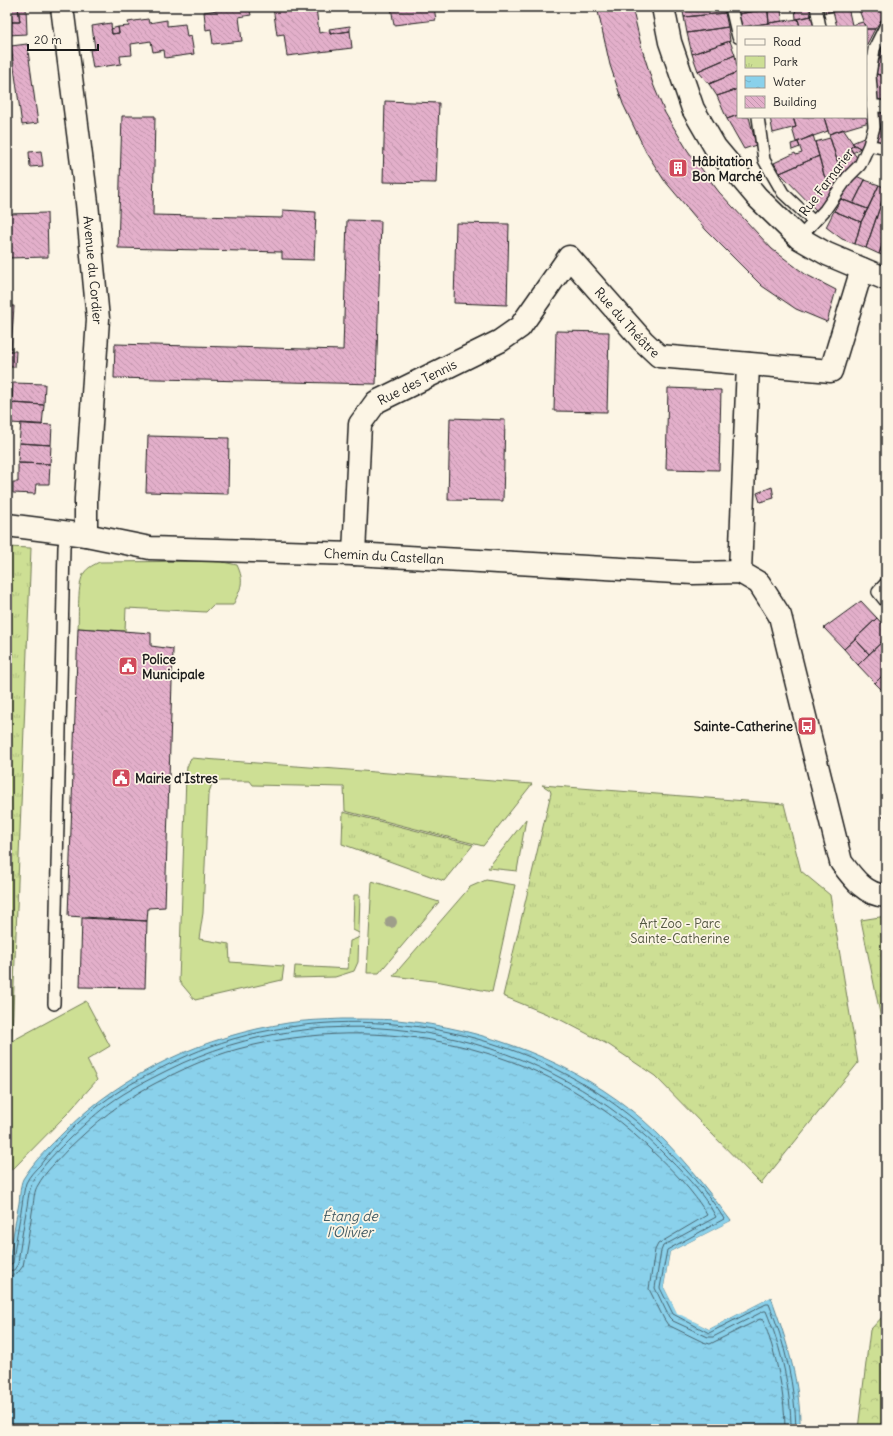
<svg xmlns="http://www.w3.org/2000/svg" width="893" height="1436" font-family="Delius,sans-serif">
<defs>
<pattern id="forest-crowns" width="20" height="18" patternUnits="userSpaceOnUse"><rect width="20" height="18" fill="#cddf94"/><path d="M2 6a3 3 0 1 1 6 0M12 15a3 3 0 1 1 6 0" fill="none" stroke="#afbf7f"/></pattern>
<pattern id="park-tufts" width="24" height="20" patternUnits="userSpaceOnUse"><rect width="24" height="20" fill="#cddf94"/><path d="M3 7l-1-3M5 7V3M7 7l1-3M15 17l-1-3M17 17v-4M19 17l1-3" fill="none" stroke="#afbf7f"/></pattern>
<pattern id="water-ripples" width="26" height="14" patternUnits="userSpaceOnUse"><rect width="26" height="14" fill="#8ad1eb"/><path d="M2 4q2-2 4 0t4 0M15 11q2-2 4 0t4 0" fill="none" stroke="#76b3c9"/></pattern>
<pattern id="building-back-hatch" width="6" height="6" patternUnits="userSpaceOnUse"><rect width="6" height="6" fill="#e3afca"/><path d="M-1 5l2 2M0 0l6 6M5-1l2 2" fill="none" stroke="#c296ad"/></pattern>
</defs>
<rect width="100%" height="100%" fill="#fcf5e5"/>
<filter id="ink" filterUnits="userSpaceOnUse"><feTurbulence type="fractalNoise" baseFrequency=".025" numOctaves="2"/><feDisplacementMap in="SourceGraphic" scale="8" xChannelSelector="R" yChannelSelector="G"/><feConvolveMatrix kernelMatrix="1 2 1 2 8 2 1 2 1" color-interpolation-filters="sRGB"/></filter>
<g filter="url(#ink)">
<path fill="#cddf94" stroke="#747e58" d="M218 561 237 565C245 582 241 588 233 605H213L206 612 126 608 125 631 78 628C79 615 77 583 84 573 88 567 94 565 99 562Z
M191 758 532 784 483 846 345 811 344 787 253 785 250 781H213L208 795 203 913 199 939 229 944 230 962 284 966 282 980 195 1000 179 981 186 776 187 767Z
M526 819 517 871 488 868Z
M486 880 515 885 492 992 441 982 393 976 470 887Z
M372 881 439 902 379 973H367Z
M354 895H360L358 962 354 971 335 977 294 978 295 966 348 969 350 941 358 938 359 933 353 930Z
M86 1001 110 1046 87 1060 97 1080 67 1114 13 1169H7V1066L12 1041Z"/>
<path fill="url(#forest-crowns)" stroke="#747e58" d="M886 1313V1429H858L870 1330Z"/>
<path fill="url(#park-tufts)" stroke="#747e58" d="M7 547 31 548 7 1165Z
M542 785 784 804 801 871 830 895 858 1063 761 1184 655 1076 609 1045 559 1019 503 996 551 793 550 790Z
M343 812 473 845 444 881 342 844Z
M886 916V1043L861 920Z"/>
<path fill="url(#water-ripples)" stroke="#5e8998" d="M342 1019C360 1019 379 1019 397 1020 485 1028 576 1062 643 1120 677 1150 704 1185 731 1221L670 1252 664 1287 677 1312 709 1329 771 1297C786 1339 801 1384 800 1429H7V1278C10 1253 14 1228 19 1203 20 1196 20 1185 23 1179 34 1161 50 1146 65 1131 124 1072 205 1036 288 1023 306 1020 324 1020 342 1019Z"/>
<path fill="#fcf5e5" d="M731 1221 732 1222 672 1254 666 1287 678 1311 709 1326 770 1295 771 1297 709 1329 677 1313 664 1287 670 1252Z"/>
<g fill="none" stroke-linecap="round" stroke-linejoin="round">
<path stroke="#48646f" stroke-width="1" d="M7 1266 13 1263C15 1243 19 1224 22 1205 23 1198 24 1189 26 1183 29 1176 35 1170 40 1165 68 1128 105 1096 146 1076 174 1061 202 1048 233 1039 380 997 552 1035 660 1143 682 1165 709 1193 724 1219L667 1250 660 1288 673 1314 709 1333 766 1304H769C785 1343 795 1387 796 1429
M7 1271 14 1270 18 1264C20 1247 23 1229 26 1212 28 1203 28 1194 31 1186 37 1167 83 1125 100 1111 120 1094 144 1082 168 1070 326 990 534 1025 660 1150 680 1170 703 1192 716 1217L663 1246 661 1251 655 1288 669 1317 673 1321 708 1337H713L764 1311H766C781 1347 791 1390 791 1429
M7 1277 17 1274 23 1266C27 1246 30 1226 33 1206 34 1199 34 1191 38 1185 45 1172 58 1160 68 1149 95 1123 121 1101 154 1084 181 1070 208 1057 238 1049 381 1011 545 1044 651 1150 671 1169 694 1191 707 1215L658 1244 655 1250 649 1289 664 1319 668 1325 703 1342 710 1344 760 1319 763 1320C776 1353 785 1393 785 1429"/>
</g>
<path fill="url(#building-back-hatch)" stroke="#1c1c1c" d="M7 7H18L20 22H7Z
M18 7H26L27 34 7 35V22H20Z
M216 7H249L251 15 239 17 242 41 213 44 211 29 206 30 204 12 217 10Z
M273 7H316L319 33 330 31V34L350 31 352 48 287 56 284 34 277 35Z
M391 7H434L436 20 394 25Z
M597 7H632L642 49 653 84 665 113 688 151 719 192 772 249 805 274 836 290 827 322 796 309 762 286 706 230 664 180 646 152 623 104 610 65Z
M682 7H724L725 13 684 17Z
M737 7H767L768 9 738 14Z
M767 7H781L782 21 769 23Z
M795 7H810L811 16 796 19Z
M824 7H848L852 25 863 22 865 27H837L833 11 826 13Z
M858 7H883L886 13 875 29H866Z
M768 9 769 23 741 27 738 14Z
M725 13 728 27 687 33 684 17Z
M816 15 819 27H800L798 19Z
M148 19 149 23 167 20V26L185 24 187 37 191 36 194 54 165 58 164 50 153 52 151 41 131 44 132 55 120 56 121 64 93 68 90 50 95 49 92 26 111 23 112 34 119 33 118 27 129 26 128 22Z
M798 19 800 27H745L769 23Z
M350 26V31L330 34V31L329 29Z
M118 27 119 33 112 34 111 29Z
M728 27 730 41 692 54 687 33Z
M866 29H875L866 46Z
M886 35V58L880 57Z
M730 41 735 55 698 71 692 54Z
M27 44 38 123 22 125 11 46Z
M735 55 738 72 709 84 698 71Z
M880 57 886 58V76L876 74Z
M738 72V89L717 96 709 84Z
M876 74 886 76V104L877 102Z
M738 89V115L727 119 717 96Z
M385 101 439 103 436 183 383 182Z
M866 106 869 122 829 134 824 117H866Z
M878 110 886 112V129H880Z
M738 115V117H749L756 145 744 149 727 119Z
M122 116H155L153 215 283 218V210L316 212 314 260 282 259V252L118 248Z
M770 117H793L796 127 773 133Z
M793 117H824L828 131 796 142 792 128 796 127Z
M843 129 854 145 850 148 858 159 842 176 829 134Z
M880 129H886V144L876 142Z
M813 135 819 156 780 173 774 163 795 153 796 155 802 153 798 142Z
M866 137 863 150 852 143Z
M830 138 842 176 832 190 824 175 815 142Z
M798 142 800 147 792 150 791 144Z
M854 145 860 148 853 153 850 148Z
M41 151 43 166 30 167 29 152Z
M819 156 824 175 832 190 817 211 780 173Z
M854 175 865 180 853 204 841 199Z
M865 180 879 185 868 209 853 204Z
M879 185 886 188V202L882 201 866 248 855 244 861 222Z
M841 199 868 209 861 222 834 211Z
M882 201 886 202V234L879 254 866 248Z
M834 211 861 222 855 244 842 239 826 227Z
M47 213 48 257 7 258V214Z
M347 220 381 221 376 384 114 378 115 344 343 350Z
M456 223 509 224 507 305 454 303Z
M886 234V256L879 254Z
M7 306H14L11 351H16L15 367H7Z
M556 331 609 332 607 412 554 411Z
M13 383 45 384 44 405 12 403Z
M668 388 721 390 719 470 666 469Z
M7 394H9L7 416Z
M12 403 44 405 42 425 11 423Z
M450 418 505 420 503 501 448 500Z
M21 423 52 425 51 445 19 443Z
M148 436 229 438 228 494 146 492Z
M19 443 51 445 50 464 18 463Z
M18 463 50 464 49 484H36L35 494 13 493V482H18Z
M772 487 774 498 760 502 757 493Z
M861 601 877 618 844 649 824 628Z
M877 618 886 628V638L869 654 855 639Z
M78 628 151 633V646L173 649 165 907 148 908 147 921 68 916Z
M886 638V672L875 683 858 665Z
M855 639 869 654 858 665 844 649Z
M886 672V694L875 683Z
M886 813V821L882 817Z
M82 918 147 921 145 988 80 987Z
M885 1236H886V1257L881 1256Z"/>
<g fill="none" stroke-linecap="round" stroke-linejoin="round">
<defs>
<path id="lane" d="M731 7 738 37
M816 7 820 27
M871 105 886 107
M758 117 764 160 783 193 814 222
M869 145 886 149
M799 238 825 210 848 177 860 165 869 145 874 127 870 75 874 49 886 25
M886 583 878 592 886 602
M54 1004 64 547 66 533"/>
<g id="street">
<path id="s1" d="M62 7 87 203 98 319 86 499V535"/>
<path id="s2" d="M7 525 86 535 150 548 354 554 693 573 740 572 759 583 780 616 841 862C853 878 865 895 886 896"/>
<path id="s3" d="M354 554 360 424 376 402 500 341 520 327 569 257 643 341 659 356 831 371 862 269"/>
<path d="M740 572 748 364"/>
</g>
<path id="secondary" d="M663 7 670 42 693 109 715 147 757 197 799 238 827 254 886 279"/>
</defs>
<use href="#lane" stroke="#1c1c1c" stroke-width="14"/>
<use href="#street" stroke="#1c1c1c" stroke-width="25"/>
<use href="#secondary" stroke="#1c1c1c" stroke-width="25"/>
<use href="#lane" stroke="#fcf5e5" stroke-width="11"/>
<use href="#street" stroke="#fcf5e5" stroke-width="22"/>
<use href="#secondary" stroke="#fcf5e5" stroke-width="22"/>
</g>
<circle fill="#9e9e8a" cx="391" cy="922" r="6"/>
</g>
<defs>
<symbol id="building-square" viewBox="-11 -11 22 22"><rect x="-9" y="-9" width="18" height="18" rx="4" fill="#d1495b" stroke="#fcf5e5"/><path d="M-4-6H4V6H1V3H-1V6H-4ZM-2.5-4.3h1.7v1.8h-1.7ZM.8-4.3h1.7v1.8H.8ZM-2.5-1h1.7V.8h-1.7ZM.8-1h1.7V.8H.8Z" fill="#fff"/></symbol>
<symbol id="civic-square" viewBox="-11 -11 22 22"><rect x="-9" y="-9" width="18" height="18" rx="4" fill="#d1495b" stroke="#fcf5e5"/><path d="M-.6-6.5H3V-4.5H.6V-3L4-1V1h2V6H-6V1h2V-1L-.6-3ZM-1.2 2.5V6h2.4V2.5Z" fill="#fff"/></symbol>
<symbol id="bus-square" viewBox="-11 -11 22 22"><rect x="-9" y="-9" width="18" height="18" rx="4" fill="#d1495b" stroke="#fcf5e5"/><path d="M-5-6H5V4H4V6H2V4H-2V6H-4V4H-5ZM-3.5-4V0h7V-4ZM-3.5 1.2v1.5H-2V1.2ZM2 1.2v1.5H3.5V1.2Z" fill="#fff"/></symbol>
</defs>
<g fill-rule="evenodd">
<use href="#building-square" x="667" y="157" width="22" height="22"/>
<use href="#civic-square" x="117" y="655" width="22" height="22"/>
<use href="#bus-square" x="796" y="715" width="22" height="22"/>
<use href="#civic-square" x="110" y="767" width="22" height="22"/>
</g>
<g text-anchor="middle" stroke-width="3.5" stroke-linejoin="round" paint-order="stroke">
<g font-size="13" font-weight="bold" fill="#1c1c1c" stroke="#fcf5e5" text-anchor="start">
<text x="692" y="166">Hâbitation<tspan x="692" dy="15">Bon Marché</tspan></text>
<text x="142" y="664">Police<tspan x="142" dy="15">Municipale</tspan></text>
<text x="793" y="731" text-anchor="end">Sainte-Catherine</text>
<text x="135" y="783">Mairie d'Istres</text>
</g>
<g font-size="13" fill="#1c1c1c" stroke="#fcf5e5">
<text transform="translate(826 182) rotate(-53)" y="5">Rue Farnarier</text>
<text dy="5" stroke="none"><textPath href="#s1" startOffset="265">Avenue du Cordier</textPath></text>
<text dy="5" stroke="none"><textPath href="#s3" startOffset="493">Rue du Théâtre</textPath></text>
<text dy="5" stroke="none"><textPath href="#s3" startOffset="203">Rue des Tennis</textPath></text>
<text dy="5" stroke="none"><textPath href="#s2" startOffset="379">Chemin du Castellan</textPath></text>
</g>
<g font-size="13" fill="#515640" stroke="#fcf5e5">
<text x="680" y="928">Art Zoo - Parc<tspan x="680" dy="15">Sainte-Catherine</tspan></text>
</g>
<g font-size="14" font-style="italic" fill="#425b64" stroke="#fcf5e5">
<text x="350" y="1221">Étang de<tspan x="350" dy="16">l'Olivier</tspan></text>
</g>
</g>
<rect width="893" height="1436" fill="none" stroke="#fcf5e5" stroke-width="24"/>
<rect x="12" y="12" width="869" height="1412" fill="none" stroke="#1c1c1c" stroke-width="1.5" filter="url(#ink)"/>
<rect x="737" y="26" width="130" height="92" fill="#fcf5e5" stroke="#a29e95"/>
<rect x="745" y="39" width="20" height="6" fill="#fcf5e5" stroke="#a29e95"/>
<text x="773" y="46" font-size="12" fill="#1c1c1c">Road</text>
<rect x="745" y="56" width="20" height="12" fill="url(#park-tufts)" stroke="#a29e95"/>
<text x="773" y="66" font-size="12" fill="#1c1c1c">Park</text>
<rect x="745" y="76" width="20" height="12" fill="url(#water-ripples)" stroke="#a29e95"/>
<text x="773" y="86" font-size="12" fill="#1c1c1c">Water</text>
<rect x="745" y="96" width="20" height="12" fill="url(#building-back-hatch)" stroke="#a29e95"/>
<text x="773" y="106" font-size="12" fill="#1c1c1c">Building</text>
<path d="M28 44v6h70v-6" fill="none" stroke="#1c1c1c" stroke-width="2"/>
<text x="34" y="44" font-size="12" fill="#1c1c1c" stroke="#fcf5e5" stroke-width="3" paint-order="stroke">20 m</text>
</svg>
